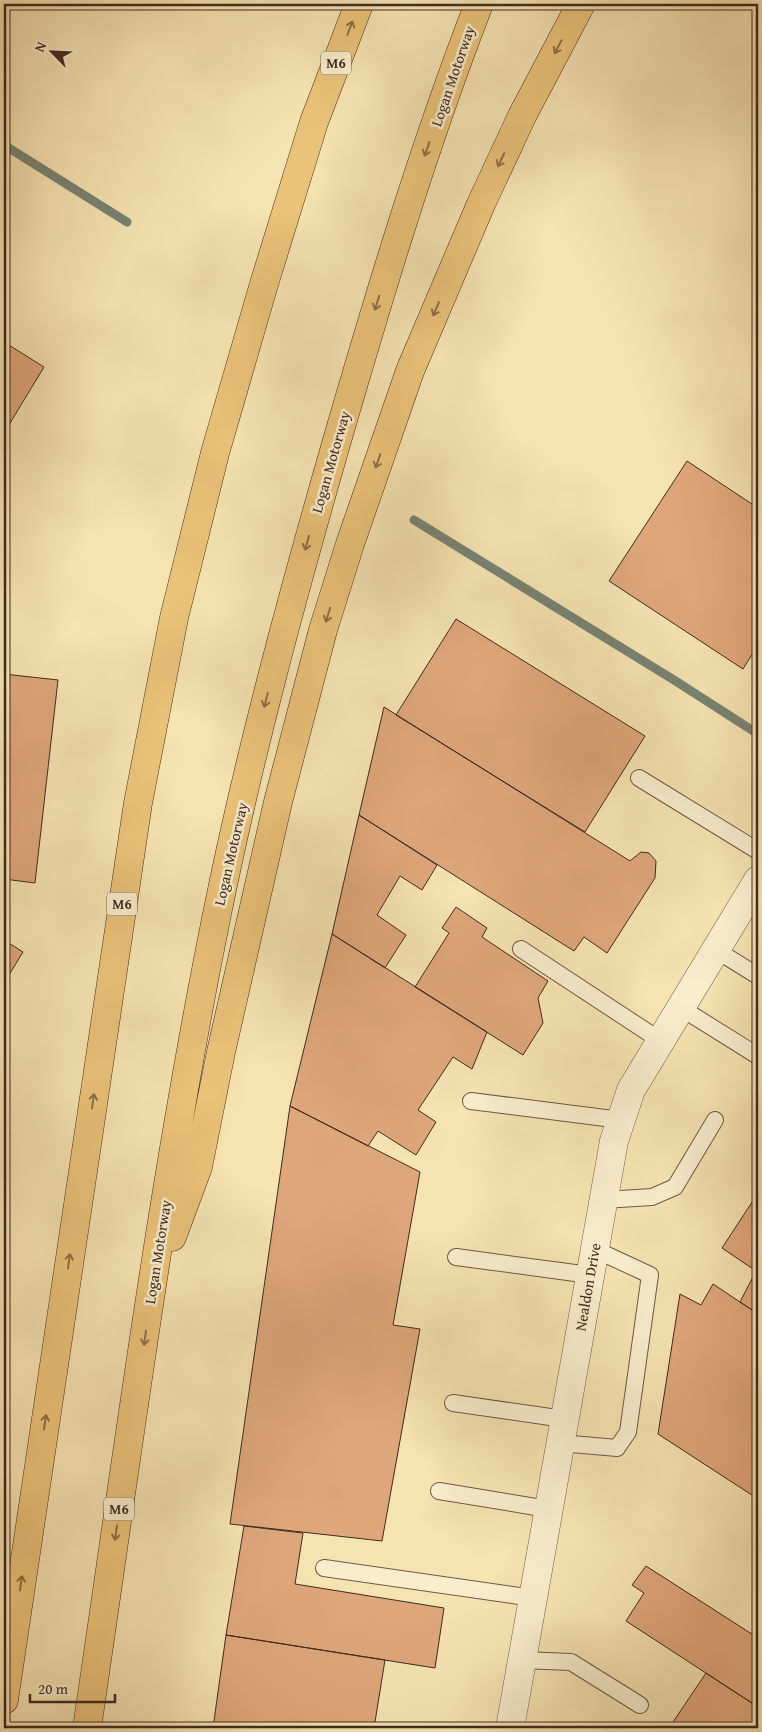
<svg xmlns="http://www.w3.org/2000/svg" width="762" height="1732" font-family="'Gentium Book Plus',serif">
<rect width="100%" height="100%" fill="#f6e3b2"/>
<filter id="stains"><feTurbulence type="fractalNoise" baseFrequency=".004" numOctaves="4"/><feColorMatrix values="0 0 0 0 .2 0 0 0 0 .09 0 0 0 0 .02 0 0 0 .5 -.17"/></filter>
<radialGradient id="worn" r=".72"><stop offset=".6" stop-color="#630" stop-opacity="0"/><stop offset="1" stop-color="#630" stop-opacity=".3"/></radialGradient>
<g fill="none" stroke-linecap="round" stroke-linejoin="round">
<path stroke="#788373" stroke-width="9" d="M4 145 127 222
M414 520 674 680 758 734"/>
</g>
<path fill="#dea67b" stroke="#402a20" d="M4 342 44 367 4 433Z
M687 461 758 508V645L743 669 609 581Z
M456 619 645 736 585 832 396 715Z
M4 674 58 680 35 883 4 879Z
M384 707 630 861 641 852 649 853 656 861 655 878 607 953 584 937 574 951 359 815Z
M359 815 437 865 422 890 400 876 377 915 406 935 385 968 332 934Z
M456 907 487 928 482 937 548 981 538 998 543 1023 523 1055 415 987 449 933 442 928Z
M332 934 487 1032 472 1069 453 1057 418 1110 436 1122 416 1155 378 1131 368 1146 290 1106Z
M4 940 23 952 4 983Z
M290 1106 420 1172 393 1325 420 1329 382 1541 230 1524Z
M758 1193V1314L740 1302 756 1271 722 1248Z
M713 1284 758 1314V1499L658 1434 680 1294 701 1305Z
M244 1526 303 1533 295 1584 444 1608 435 1668 226 1635Z
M646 1566 758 1638V1707L626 1621 644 1593 632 1585Z
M226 1635 385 1660 374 1728H213Z
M706 1673 758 1707V1728H669Z"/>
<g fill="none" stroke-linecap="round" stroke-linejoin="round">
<defs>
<path id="service" d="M639 778 758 851
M521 949 661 1041
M716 950 758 976
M681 1008 758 1056
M471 1101 621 1120
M603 1200 652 1197 675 1187 715 1120
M456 1257 590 1275
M453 1403 564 1419
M560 1443 617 1448 628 1432 650 1275 594 1249
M439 1491 548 1509
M324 1568 533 1598
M521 1660 571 1662 640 1705"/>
<path id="minor" d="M510 1728 614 1141 631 1090 758 880"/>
<path id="motorway" d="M172 1237 198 1167 221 1052 278 802 323 630 350 544 410 371 481 204 522 116 581 4
M4 1700 138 803 174 618 215 453 264 284 314 122 359 4
M87 1728C127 1458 162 1187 216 919 248 759 291 601 336 444 379 296 423 148 479 4"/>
</defs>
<use href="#service" stroke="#6e5844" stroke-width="18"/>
<use href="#minor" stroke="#6e5844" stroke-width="29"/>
<use href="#motorway" stroke="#402a20" stroke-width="29"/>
<use href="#service" stroke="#f9edcd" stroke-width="16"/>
<use href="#minor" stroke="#f9edcd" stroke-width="28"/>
<use href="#motorway" stroke="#ebc279" stroke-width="28"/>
</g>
<defs><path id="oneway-shaft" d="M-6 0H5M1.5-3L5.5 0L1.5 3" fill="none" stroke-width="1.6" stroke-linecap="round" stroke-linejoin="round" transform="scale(1.25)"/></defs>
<g stroke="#8d6e48">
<use href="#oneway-shaft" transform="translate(350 28) rotate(-69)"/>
<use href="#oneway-shaft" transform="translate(558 47) rotate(118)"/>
<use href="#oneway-shaft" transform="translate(427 149) rotate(109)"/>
<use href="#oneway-shaft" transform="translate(501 160) rotate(115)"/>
<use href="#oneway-shaft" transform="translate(377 303) rotate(107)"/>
<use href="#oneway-shaft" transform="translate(436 309) rotate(113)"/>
<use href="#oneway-shaft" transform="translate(378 461) rotate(109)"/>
<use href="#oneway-shaft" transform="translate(307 543) rotate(105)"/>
<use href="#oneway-shaft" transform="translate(328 615) rotate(107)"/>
<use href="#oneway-shaft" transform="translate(266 700) rotate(104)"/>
<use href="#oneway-shaft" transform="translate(93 1101) rotate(-82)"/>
<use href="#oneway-shaft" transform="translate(69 1261) rotate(-82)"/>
<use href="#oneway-shaft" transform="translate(145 1338) rotate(98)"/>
<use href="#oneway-shaft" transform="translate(45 1422) rotate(-82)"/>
<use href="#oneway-shaft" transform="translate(116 1533) rotate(98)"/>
<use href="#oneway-shaft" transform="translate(21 1583) rotate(-82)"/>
</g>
<g text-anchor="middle" stroke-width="5" stroke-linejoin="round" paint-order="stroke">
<g fill="#f9edcd" stroke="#786454" stroke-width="1">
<rect x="321" y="51.5" width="30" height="23" rx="4"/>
<rect x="107" y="892.5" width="30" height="23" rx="4"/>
<rect x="104" y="1497.5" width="30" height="23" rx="4"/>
</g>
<g font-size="14" font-weight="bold" fill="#402a20">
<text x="336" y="68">M6</text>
<text x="122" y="909">M6</text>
<text x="119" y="1514">M6</text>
</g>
<g font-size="15" fill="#402a20" stroke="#f9edcd">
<text transform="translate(453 76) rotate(-71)" y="5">Logan Motorway</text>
<text transform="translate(331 462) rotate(-74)" y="5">Logan Motorway</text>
<text transform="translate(231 854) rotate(-77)" y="5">Logan Motorway</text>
<text transform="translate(158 1252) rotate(-81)" y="5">Logan Motorway</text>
<text transform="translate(588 1287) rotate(-80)" y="5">Nealdon Drive</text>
</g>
</g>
<rect width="762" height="1732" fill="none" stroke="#f6e3b2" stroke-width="20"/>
<rect x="5" y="5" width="752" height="1722" fill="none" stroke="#402a20" stroke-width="2.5"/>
<rect x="10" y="10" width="742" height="1712" fill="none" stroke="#402a20"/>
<g transform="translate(52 52) rotate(294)" stroke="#f9edcd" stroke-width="4" paint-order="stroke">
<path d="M0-4L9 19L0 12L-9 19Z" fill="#402a20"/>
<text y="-8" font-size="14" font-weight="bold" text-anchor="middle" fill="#402a20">N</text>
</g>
<path d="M30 1694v8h85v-8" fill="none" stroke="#402a20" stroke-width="2.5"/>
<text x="38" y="1694" font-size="15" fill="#402a20" stroke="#f9edcd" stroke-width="4" paint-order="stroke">20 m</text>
<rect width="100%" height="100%" filter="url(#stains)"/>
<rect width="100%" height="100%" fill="url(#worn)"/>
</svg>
